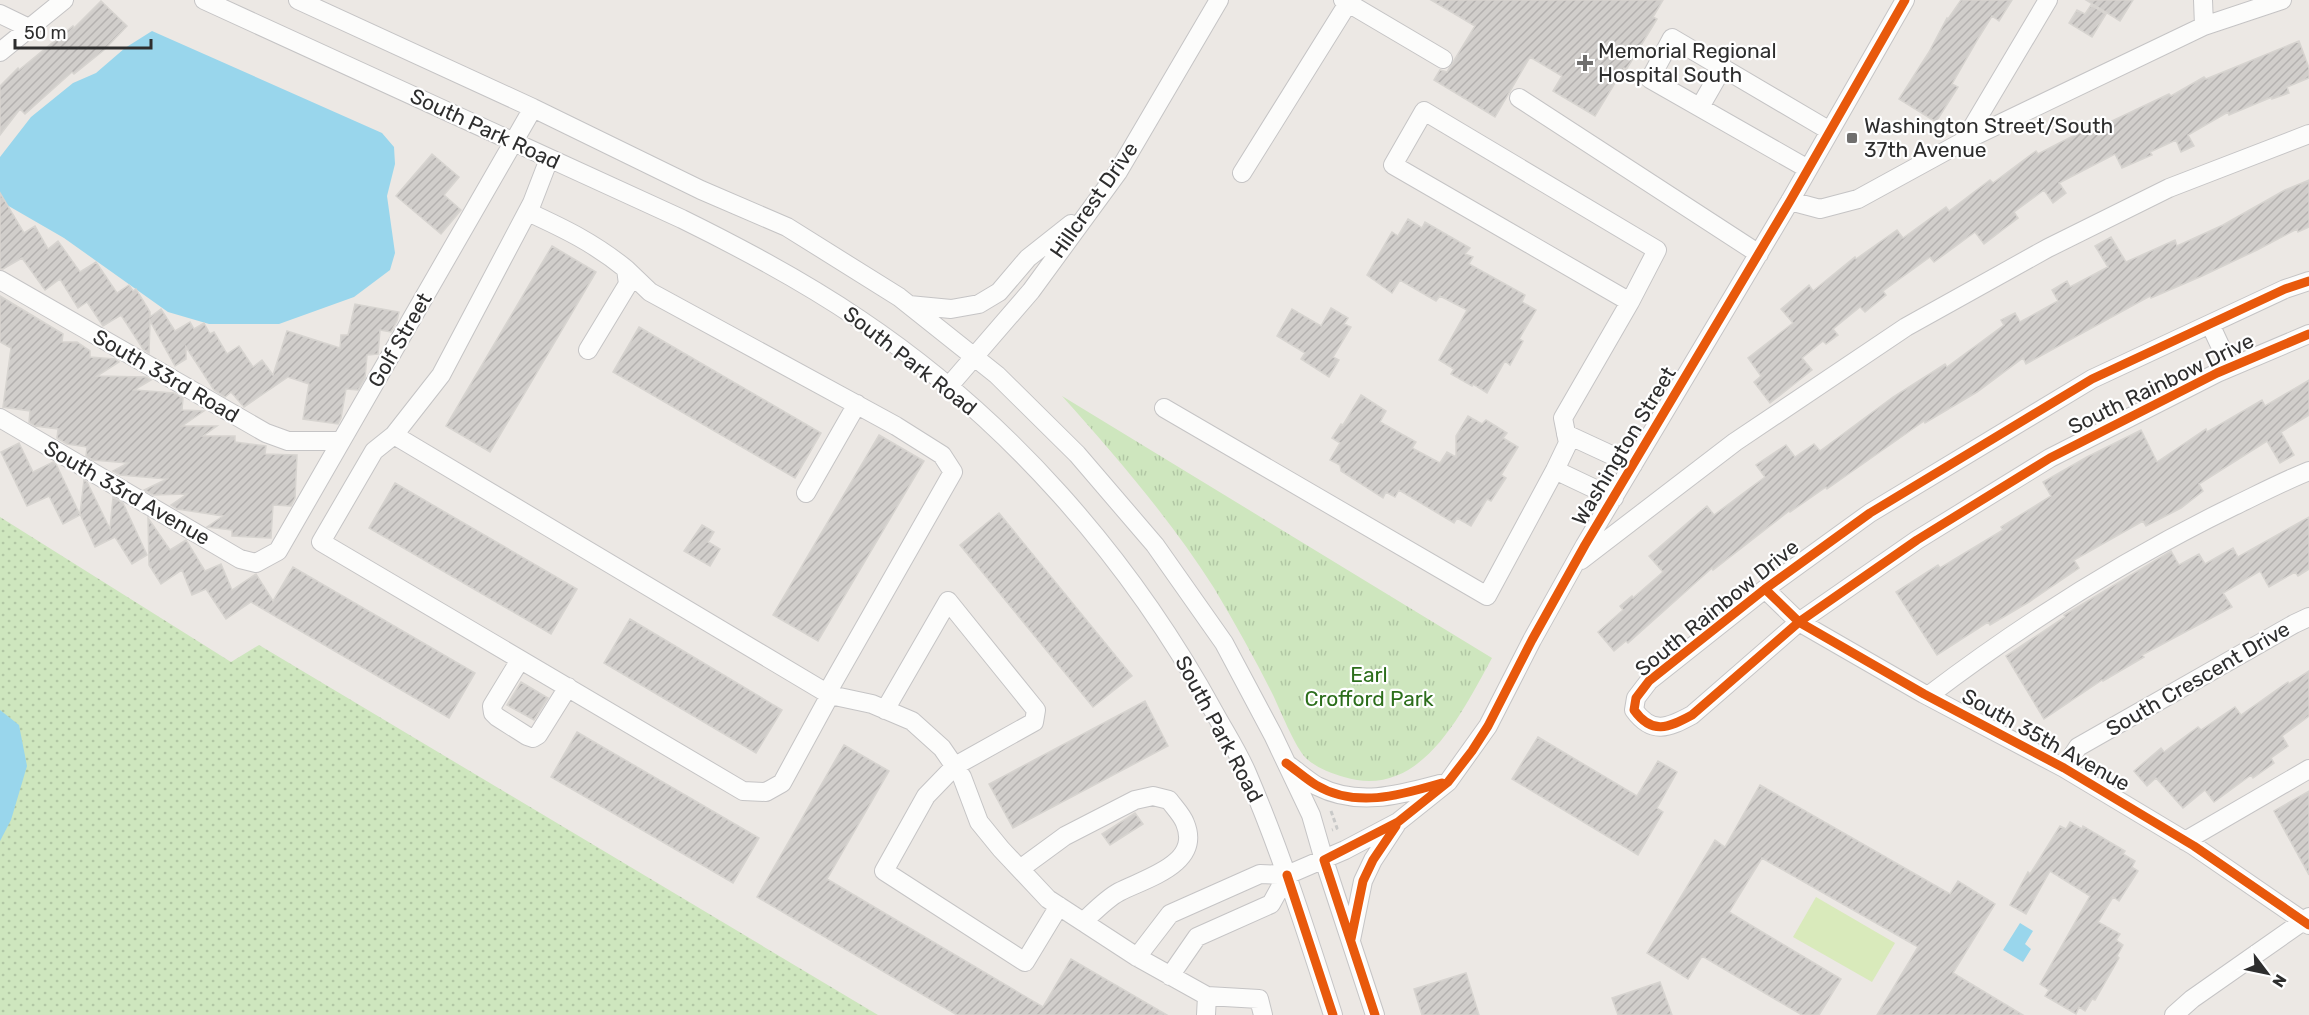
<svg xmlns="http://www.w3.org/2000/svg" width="2309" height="1015" font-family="Rubik,sans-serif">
<defs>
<pattern id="grass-dots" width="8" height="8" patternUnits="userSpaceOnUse" patternTransform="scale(1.5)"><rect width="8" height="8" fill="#cee6be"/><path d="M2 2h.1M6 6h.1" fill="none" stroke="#b1c6a4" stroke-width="1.8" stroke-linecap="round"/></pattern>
<pattern id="park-tufts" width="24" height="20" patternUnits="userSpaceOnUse" patternTransform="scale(1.5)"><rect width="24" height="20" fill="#cee6be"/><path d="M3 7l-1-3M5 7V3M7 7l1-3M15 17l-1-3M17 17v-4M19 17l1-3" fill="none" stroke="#b1c6a4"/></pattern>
<pattern id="building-hatch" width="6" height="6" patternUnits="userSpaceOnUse" patternTransform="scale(1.5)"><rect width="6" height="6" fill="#d1cecb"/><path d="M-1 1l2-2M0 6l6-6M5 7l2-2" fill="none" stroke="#b4b1af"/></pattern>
</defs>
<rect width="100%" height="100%" fill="#ece8e4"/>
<path fill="url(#grass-dots)" d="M0 517 231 662 259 645 878 1015H0Z"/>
<path fill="url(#park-tufts)" d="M1062 396 1492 658C1462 712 1421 801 1344 777 1330 773 1314 767 1304 756 1293 742 1281 712 1273 695 1255 659 1235 623 1214 588 1170 519 1116 456 1062 396Z"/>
<path fill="#d9eabb" d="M1816 897 1895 943 1872 982 1793 937Z"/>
<path fill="#99d6ec" d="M152 31 382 133 394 147 395 164 387 196 395 253 390 270 354 297 279 324H209L168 312 64 238 0 201V157L31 117 73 83 96 73 125 48Z
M0 710 19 725 27 766 11 820 0 841Z
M2020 923 2033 931 2025 944 2031 949 2023 962 2003 950Z"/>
<path fill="url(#building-hatch)" stroke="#d7d4d0" stroke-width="1.5" d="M1431 0H1663L1653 17 1657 19 1626 70 1624 68 1595 116 1553 91 1562 76 1530 57 1495 117 1434 80 1440 70 1447 72 1475 26Z
M1961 0H2012L1999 21 1992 16 1979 37 1952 84 1958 87 1936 122 1899 99 1929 52 1947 18 1948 19Z
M2086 0H2133L2120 21Z
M101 1 127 26 104 50 74 74 72 72 25 114 20 109 0 135V86L18 68 19 70 73 26 74 28Z
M2091 5 2106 14 2092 37 2069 23 2077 10 2085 14Z
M2299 41 2309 68V78L2287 87 2289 93 2272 99V97L2229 115 2228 112 2188 135 2194 146 2181 152 2176 140 2150 152 2152 155 2122 168 2115 154 2059 183 2066 193 2053 203 2044 190 2014 212 2018 218 1984 244 1975 232 1934 262 1930 257 1883 291 1886 295 1865 312 1860 307 1833 329 1838 335 1826 344 1823 341 1802 358 1812 370 1770 403 1754 382 1761 376 1748 358 1793 323 1781 309 1809 285 1813 291 1855 257 1856 259 1897 230 1903 238 1946 207 1949 211 1990 180 1993 183 2036 151 2038 154 2092 126 2093 130 2169 94 2171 96 2204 77 2206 79Z
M432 154 459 177 444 195 461 210 441 234 396 196Z
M2309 180V227L2298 232 2297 229 2257 250 2202 276 2151 298 2150 296 2026 364 2023 358 1977 392 1925 423 1924 421 1827 489 1826 487 1790 512 1789 511 1713 570 1712 568 1628 643 1626 641 1614 651 1598 632 1623 610 1620 606 1632 596 1633 598 1663 572 1649 556 1707 506 1714 515 1765 477 1756 465 1786 445 1795 457 1814 444 1820 451 1893 397 1945 364 1947 367 2004 325 2001 320 2015 313 2020 322 2058 301 2052 290 2067 281 2070 287 2108 267 2095 246 2111 237 2126 262 2175 240 2177 246 2223 225 2285 190Z
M0 193 24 233 35 226 48 249 58 241 80 272 96 262 117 293 129 285 133 291 136 289 150 312V317L161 309 175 331 190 322 194 329 204 323 210 334 214 332 227 354 239 346 253 367 262 360 273 375 287 331 340 348 341 335H348L355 304 399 312 397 321 391 332 380 330 378 354 367 355 365 378 358 390 346 389 341 418 338 424 303 419 309 384 288 377 244 407 231 392 225 397 214 390 186 347V359L175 366 150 321 149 353 143 349 121 315 103 326 87 302 78 308 60 279 45 290 22 258 3 269H0Z
M1408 219 1422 228 1425 222 1470 248 1465 254 1473 257 1469 264 1525 295 1522 302 1536 310 1519 339 1523 341 1510 365 1505 361 1487 393 1473 384 1472 386 1451 374 1454 369 1439 360 1467 310 1440 296 1436 301 1400 280 1392 293 1367 275 1392 232 1398 236Z
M552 246 596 272 490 452 446 426Z
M0 296 63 334 62 342H77L90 351V357L115 359 119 362 97 376 146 377 151 380 134 390 174 393 183 398 182 410 204 411 182 426H217L203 436H235V442L266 446 265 454 297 455 295 498 291 506 273 505 271 538 232 536V530L207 527 223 516 177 509 171 505 187 494 153 495 144 490 167 479 120 475 113 471 128 463 93 460 86 456 87 447 67 444 57 438 58 429 35 426 29 422 30 411 3 407 11 348 0 342Z
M1331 308 1348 318 1344 324 1351 327 1333 357 1339 360 1329 377 1301 359 1305 353 1277 336 1292 309 1321 326Z
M639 327 821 433 795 478 613 372Z
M2309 380V415L2281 432 2294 455 2280 463 2267 441 2199 484 2203 491 2181 508 2146 526 2143 521 2074 560 2079 568 2029 602 1990 625 1988 622 1937 655 1896 592 1938 565 1940 568 2003 530 2001 527 2051 496 2043 482 2087 457 2141 430 2157 462 2206 429 2207 432 2262 400 2265 406Z
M1361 395 1386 411 1380 422 1416 442 1412 448 1440 463 1447 452 1456 457V436L1468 416 1482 424 1486 420 1507 433 1503 438 1518 447 1501 475 1506 478 1491 501 1487 499 1471 526 1457 518 1454 523 1399 490 1395 497 1386 492 1383 498 1341 471 1340 465 1330 460 1340 443 1332 438 1341 424 1343 425Z
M879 435 924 461 818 641 773 615Z
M19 443 33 472 53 462 56 464 80 515 63 524 49 496 27 506 1 452Z
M84 480 87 482 110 529 113 497 123 503 147 555 132 564 115 537 95 547 80 514Z
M395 483 577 589 551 634 369 528Z
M999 513 1132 676 1093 707 960 545Z
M2309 517V569L2298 576 2295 572 2269 587 2260 571 2223 593 2232 607 2142 655 2144 657 2103 681 2102 680 2044 719 2006 656 2065 617 2064 615 2171 551 2179 565 2199 554 2205 564 2233 548 2238 557Z
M148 518 170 550 186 540 205 571 221 564 232 590 256 574 273 601 293 567 475 673 449 718 251 602 226 619 206 589 192 595 182 570 161 584 149 565Z
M702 525 714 532 708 542 720 549 710 566 684 551Z
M630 619 782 710 756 753 604 663Z
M2309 671V716L2282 736 2288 746 2271 758 2274 763 2253 778 2251 775 2214 802 2205 790 2183 808 2156 778 2147 786 2134 771 2161 748 2164 752 2198 727 2201 730 2235 707 2241 715 2288 682 2289 684Z
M521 682 548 698 534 720 507 705Z
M1145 701 1168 746 1013 828 989 784Z
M577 732 759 838 733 883 551 777Z
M1538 737 1637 796 1658 761 1677 772 1657 808 1663 812 1638 855 1512 779Z
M844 745 889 771 827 879 1043 1007 1071 959 1167 1015H957L757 897Z
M1760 785 1950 894 1958 881 1995 904 1953 973 2023 1015H1877L1918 947 1762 858 1729 912 1841 979 1819 1015H1802L1702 956 1688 979 1647 953 1715 840 1725 847Z
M2309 791V875L2274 811Z
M1135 813 1143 824 1110 845 1102 834Z
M2070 822 2082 829 2083 826 2125 851 2123 854 2135 861 2132 867 2138 871 2119 901 2113 897 2098 922 2120 934 2116 940 2123 945 2117 956 2119 958 2095 1000 2092 999 2085 1011 2079 1007 2076 1014 2045 996 2049 990 2040 984 2090 896 2050 871 2026 914 2010 905 2028 872 2030 874 2060 826 2066 829Z
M1466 973 1479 1015H1422L1414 989Z
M1660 982 1672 1015H1618L1612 998Z"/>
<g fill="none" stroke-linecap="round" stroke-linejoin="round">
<defs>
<path id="minor" d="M204 0 682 219C743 249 803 281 859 319 1007 418 1129 557 1214 712 1225 732 1238 752 1247 773 1281 852 1307 934 1333 1015
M298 0 533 108 701 190 787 227 899 297 997 375 1077 454 1155 545 1224 643 1273 735 1311 815 1324 860 1375 1015
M1343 0 1443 59
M2203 0 2204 26
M0 14 31 29
M0 52 64 0
M1519 98 1759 254
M1700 107 1723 67
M1964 141 2048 0
M549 159 532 203 441 375 394 435 830 695 872 704 912 721 942 748 962 777 979 822 1001 849 1048 899 1137 957 1207 996 1259 999 1263 1015
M1808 169 1650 79 1672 38 1830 131
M1242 173 1350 0
M1790 201 1820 209 1858 199 1964 141 2204 26 2282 0
M528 212C565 229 594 243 626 269L628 284 588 350
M626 269 650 292 896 426 942 455 953 472 827 693
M0 280 266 433 288 441H341
M2309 281 2285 289 2092 379 1870 513 1765 589 1649 681 1636 698 1634 710C1652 735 1668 728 1692 715L1799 622 1917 540 2050 458 2217 373 2309 334
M909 305 951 309 979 304 999 292 1028 258 1071 224
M2210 324 2230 367
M949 386 1031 291 1118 172 1219 0
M1164 408 1487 596 1555 470 1568 443 1563 418 1630 302 1657 250 1424 111 1393 165 1630 302
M0 418 240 559 256 563 278 551 533 108
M1566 434 1633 465
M394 435 374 451 321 542 743 791 766 792 782 783 830 695
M1555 470 1614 498
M806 493 857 404
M1581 560 1735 442 1906 327 2048 248 2169 188 2309 134
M1765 589 1799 622 1924 694 2064 768 2194 846 2309 925
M520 660 492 706 493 713 497 717 527 736 533 738 538 735 568 687
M1928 696C2024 623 2125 559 2234 506 2259 494 2284 481 2309 471
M885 710 948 601 1036 710 1034 722 955 766 926 796 884 871 1025 962 1059 906
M1287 764C1297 771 1307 780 1317 786 1358 807 1399 795 1440 784
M2064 768 2078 747 2294 624 2309 617
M2185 841 2309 769
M1020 869 1065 836 1135 800 1153 796 1169 800C1174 807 1182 815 1185 823 1202 864 1146 878 1119 892 1106 899 1094 912 1083 922
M1351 940 1363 881 1373 860 1396 825
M1137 957 1170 914 1260 874 1287 875 1345 850 1398 822 1448 782 1488 726 1532 640 1585 545 1790 201 1905 0
M1170 976 1197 937 1271 904 1287 875
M1206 1015 1207 996
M2174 1015 2192 999 2309 917"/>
</defs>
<use href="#minor" stroke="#c5c4c5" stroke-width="20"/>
<path stroke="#c9c9c8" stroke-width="3" stroke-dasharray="4.5 3" stroke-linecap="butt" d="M1331 811 1337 828 1332 830"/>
<use href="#minor" stroke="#fcfcfb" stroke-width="18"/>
<defs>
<path id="cycleway" d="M2309 281 2285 289 2092 379 1870 513 1765 589 1649 681 1636 698 1634 710C1652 735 1668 728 1692 715L1799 622 1917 540 2050 458 2217 373 2309 334
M1765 589 1799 622 1924 694 2064 768 2194 846 2309 925
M1286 763C1296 770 1306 779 1316 785 1356 809 1401 795 1442 783
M1287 875 1333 1015
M1351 939 1363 881 1373 860 1396 826
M1375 1015 1324 860 1398 822 1448 782 1472 751 1488 726 1532 640 1585 545 1790 201 1905 0"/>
</defs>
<use href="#cycleway" stroke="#fff" stroke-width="13"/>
<use href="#cycleway" stroke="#e8590c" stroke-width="9"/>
</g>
<g fill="#706f6e" stroke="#fff" stroke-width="2">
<path d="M1582 54h6v6h6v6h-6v6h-6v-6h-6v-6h6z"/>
<rect x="1846" y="132" width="12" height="12" rx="3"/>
</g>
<g text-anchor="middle" stroke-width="4.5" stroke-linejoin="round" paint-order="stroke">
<g font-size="21" fill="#2e2e2e" stroke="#fff" text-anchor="start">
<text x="1598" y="58">Memorial Regional<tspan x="1598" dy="24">Hospital South</tspan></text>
<text x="1864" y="133">Washington Street/South<tspan x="1864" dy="24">37th Avenue</tspan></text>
</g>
<g font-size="21" fill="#2e2e2e" stroke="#fff">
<text transform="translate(485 129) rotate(25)" y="7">South Park Road</text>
<text transform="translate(1094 200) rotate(-55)" y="7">Hillcrest Drive</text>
<text transform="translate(400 340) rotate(-60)" y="7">Golf Street</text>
<text transform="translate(910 361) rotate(38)" y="7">South Park Road</text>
<text transform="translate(166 376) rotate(30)" y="7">South 33rd Road</text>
<text transform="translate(2161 384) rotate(-26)" y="7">South Rainbow Drive</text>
<text transform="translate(1624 446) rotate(-59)" y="7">Washington Street</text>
<text transform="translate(127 493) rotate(30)" y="7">South 33rd Avenue</text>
<text transform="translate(1717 608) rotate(-39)" y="7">South Rainbow Drive</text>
<text transform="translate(2198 679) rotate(-30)" y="7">South Crescent Drive</text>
<text transform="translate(1219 729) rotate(62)" y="7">South Park Road</text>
<text transform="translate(2046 740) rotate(29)" y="7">South 35th Avenue</text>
</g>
<g font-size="21" fill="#2c6e1b" stroke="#fff">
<text x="1369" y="682">Earl<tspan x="1369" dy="24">Crofford Park</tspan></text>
</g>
</g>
<g transform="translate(2267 973) rotate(122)" stroke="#ffffff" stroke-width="4.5" paint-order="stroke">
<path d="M0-4.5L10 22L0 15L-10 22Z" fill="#2e2e2e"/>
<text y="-9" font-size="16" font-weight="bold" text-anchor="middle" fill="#2e2e2e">N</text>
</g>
<path d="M15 39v9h136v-9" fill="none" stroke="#2e2e2e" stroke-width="3"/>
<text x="24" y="39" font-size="18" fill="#2e2e2e" stroke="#ffffff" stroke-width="4.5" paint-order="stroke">50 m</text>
</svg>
